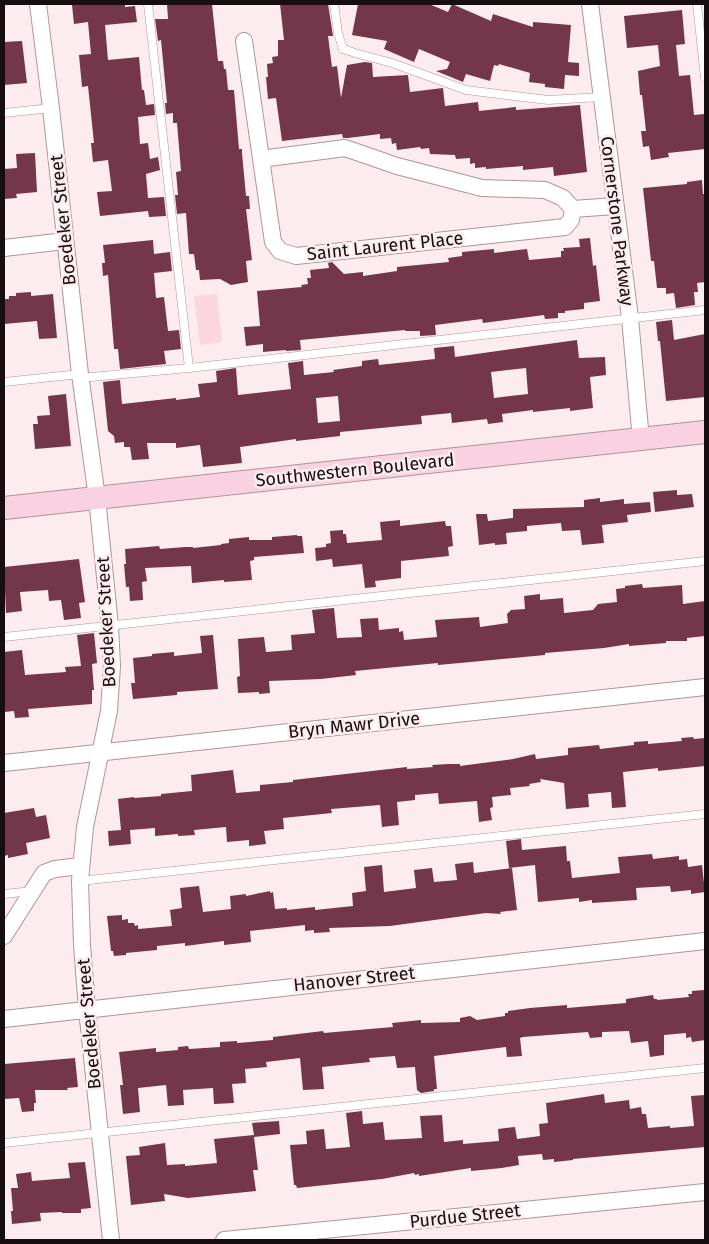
<svg xmlns="http://www.w3.org/2000/svg" width="709" height="1244" font-family="'Fira Sans',sans-serif">
<rect width="100%" height="100%" fill="#fcecf0"/>
<path fill="#fbd5df" d="M217 294 222 342 200 345 194 296Z"/>
<path fill="#73364b" fill-rule="evenodd" d="M87 4H125V7L135 6 137 22 105 25 108 60 139 57 142 90H144L146 105 154 104 155 115 138 117 140 144 148 143 150 159 158 157 160 170 146 174 148 198 164 197 166 216 149 217 148 211 100 216 97 192 112 191 108 160 93 162 91 143H94L88 86 82 87 79 55 91 54 88 22 74 24 72 5Z
M167 4H212L218 61H223L224 69H226L228 90H234L239 149H242V153L246 196H249L250 209H246L252 260 246 261 248 282 231 285 220 279 200 280 199 270H196L194 254H189L186 213 177 214 175 195H178L176 172 181 171 177 123H173V113L166 114 165 103H167L161 40 158 41 155 19H168Z
M280 4H328L333 36H328L332 67 337 66 341 98 347 65 365 62 372 63 373 77 408 75 410 92 443 88 445 106 478 102 479 111 516 107V110L580 105 587 172 554 176 553 167 523 170V166L486 169V167L475 168V163L470 164V158L456 159 455 155 430 154 429 148 421 149 420 147 397 150 396 143 392 144 391 138 380 139V134L348 138H343L342 134 282 141 276 98 268 99 266 77H268L267 64 273 63 272 57 278 56V40H284Z
M358 4H429L448 12 452 4 491 21 493 14 533 27V22L571 25 568 62 579 63V76L565 75 564 89 545 87V84L529 82 530 73 499 64 498 66 494 65 490 81 466 74 463 82 436 71 447 69 450 62 419 49 414 62 384 49 387 41 352 35Z
M682 10 685 44 676 45 679 76 690 75 694 115 704 114 705 149 668 153 669 157 651 160 649 146 643 147 641 131H646L642 95H640L638 71 660 66 658 45 627 48 624 16Z
M22 41 27 83 4 85V42Z
M35 153 37 192 16 194 17 198 4 199V169L17 168 16 154Z
M702 180 703 194H705V282L697 283 698 292H694L695 305 676 308 674 293 666 294V288H657L654 261H651L643 188 687 184V182Z
M590 238 593 266 596 265 600 301 584 303V309L565 311V313H558V318L545 319 544 315 483 323 482 319 435 325 436 335 420 336V331H405V330L300 340 301 350 286 351V350L263 352V344L246 346 244 327 260 326 257 291 302 287 301 285 308 284 307 278H311L310 270 329 268 328 263 332 262 344 274 363 272V276L397 271V267L449 262 448 258 462 256V252L494 249V253L527 249 529 260 561 257V251H564L563 248 580 247 579 239Z
M153 240 154 254 170 252 172 271 154 273 156 298 164 297 168 331 179 330 181 349 164 351 166 364 120 369 118 349H114L108 275 103 276 102 263H105L103 245Z
M31 292V296L53 294 57 338 39 339 37 321 4 324V299H9V296H16V293Z
M672 320 674 340 705 334V397L666 401 660 341H658L656 322Z
M577 340 579 358 605 357 606 375 590 377 593 408 570 411V408L533 412V410L502 414 503 422 488 424 487 419 452 423 451 413 421 416 422 424 340 432V436L296 441V439L240 447 242 463 203 467 200 445 176 448V443H147L149 459 132 460 130 447H124V442L115 443 114 436 108 431 103 382 120 380 122 404 176 398V400L200 397 198 384 217 382 216 371 236 368 238 395 291 389 288 363 303 361 304 375 334 372 333 370 362 366V361L378 359 379 365 435 359 434 348 454 346 455 357ZM526 368 528 394 494 398 491 372ZM338 396 340 421 318 423 316 398Z
M66 394 71 446 35 449 33 424H38L37 416 50 415 48 396Z
M677 490V495L692 494 694 507 655 512 653 492Z
M600 498V502L624 499V504L650 502 651 512 627 515 628 522 602 525 604 543 582 545 580 530 562 531 561 523 527 526V531L506 533 507 544 495 545V543L479 545 476 514H487L488 521 513 518V509L584 507V500Z
M400 520V526L445 521 446 526H451L453 546 448 547 449 556 401 561V578L375 581 376 587 365 588 362 564 333 567 332 559 316 561 315 548 326 547V544L331 543 330 531 343 530V534H346L347 543 382 540 380 522Z
M297 535V536H302L304 553 254 557V560L250 561 252 580 224 582V580L192 583 191 566 145 568 147 581 142 582 143 600 130 601 129 587H126L124 564H126L125 549 159 546 160 549 185 547H193V548L221 545V544L229 543V539L249 537V540H272V537Z
M79 559 85 602 79 603 81 618 64 620 61 600 49 601 48 590 20 592 22 611 6 613 4 567Z
M642 584 643 588 682 585 683 604 705 601V636L687 638V641H666V643L629 646V644L604 648 545 653V655L460 663 438 665V663L355 671 356 675 321 679 269 681 270 693 259 694V692L238 693 237 677 240 676 238 639 264 637 266 652 292 650 291 635 315 633 312 610 334 608 337 638 362 637 360 619 378 618 379 630 399 628V632L403 631 404 640 437 637 435 620 479 617 480 627 508 623 507 614 511 610 525 609 524 596 540 594V600L563 598 564 613 593 610 598 604 617 602 616 589 625 588V586Z
M94 633 97 663 92 664 94 690H92V704L28 709 29 717 15 718 14 711 4 712V652L22 650 25 675 66 672 65 667 81 666 77 635Z
M213 635 218 689 177 692V695L133 699 131 683H135L133 658 152 656V654L174 652V656L202 653 200 636Z
M693 737 694 739 705 738V766L658 771V768L623 772 626 807 612 808 611 792 588 794 589 807 566 809 564 783 540 779 541 782 529 784 530 786 510 788 511 795 492 797 493 807 490 808 492 820 479 822 477 801 439 804 438 793 415 795V800L397 802 399 825 382 827 380 805 331 809 332 813 283 818 284 829 264 831 266 844 249 846V840L227 842 226 827 194 830 195 835 178 836V834L155 836V828L130 830 131 844 109 846 108 831 121 830 118 799 134 797V798L161 796V794L192 791 191 775 233 770 236 793 260 791V785L293 782V780L407 767V769L433 767 432 765 449 764H460V766L513 759 535 754 536 759 568 755V748L599 745 600 749 634 745V742L648 741V744L682 741 681 738Z
M34 808 36 817 46 815 50 838 26 843 28 854 8 858V855L4 856V813Z
M521 839 522 850 566 846 567 861H570L572 878 620 873 618 857 652 854 653 859 679 856V860L687 859 688 867 702 865 705 892 691 894V890L671 892 670 886 636 888 637 900 592 903V900L579 902V898L538 902 535 865 509 868 506 841Z
M473 862 474 873 512 868 517 910 500 912 501 914 486 913 390 926 329 928 330 932 314 933V930L305 931V925L250 931 251 942 224 945V941L185 946V943L157 946V950L126 953V955L114 956 113 951H111L107 916 122 915V920L128 919V923H134L135 926 138 925V929L172 926 170 910 182 908 180 888 199 886 203 912 231 909 230 896 246 894V896L270 891V893L273 892 275 909 287 908V910L315 907V910L353 906 352 893 366 891 364 867 382 865 384 892 416 888 414 870 432 868 434 882 457 880 455 864Z
M704 990 705 1040 692 1042 691 1037 686 1038V1033L664 1035V1055L650 1057 648 1041 631 1043 629 1031 602 1032V1037L590 1038 588 1032 523 1037 520 1038 522 1056 507 1057 506 1047 434 1056 437 1089H434V1091L421 1093 417 1090 415 1067 397 1068 395 1056 369 1058 370 1062 322 1067 324 1089 303 1090 300 1058 266 1062 267 1067 245 1069 246 1083 232 1084 234 1103 214 1104 213 1088 183 1090 184 1105 168 1106 166 1085 138 1088 140 1112 123 1114 120 1085H123L119 1052 156 1048V1052L178 1050V1047L188 1046 189 1049 220 1047V1042L237 1041V1043L273 1040V1037L323 1031 324 1033 393 1027 392 1023 421 1020V1023L460 1022V1018L470 1016 477 1020 505 1016V1013H508V1011L530 1008 567 1005V1008L626 1003V999L653 995 654 999H657V1000L689 997 688 994H692V991Z
M75 1058 78 1087 67 1088 68 1090H35L36 1103H34V1111L22 1112 19 1098 4 1099V1064Z
M604 1094 605 1103 629 1100 630 1109 641 1107 642 1114H646L648 1128 670 1126V1128L694 1126 691 1096 705 1095V1147L573 1159V1160L554 1162V1159L543 1160 542 1154 518 1156 519 1165 502 1168 471 1171V1168L419 1176V1174L415 1175 414 1173 382 1179 297 1188 296 1185H294L290 1145 307 1144 306 1131 324 1129 326 1149 350 1147 346 1113 362 1111 363 1124 383 1122 385 1140 422 1138 420 1116 442 1115 444 1142 463 1140V1144L499 1141 498 1129 515 1127 517 1139 540 1136 539 1124 548 1123 546 1103Z
M279 1121 280 1134 254 1137 258 1170H253L256 1191 188 1198 164 1194 165 1201 131 1205 126 1156 140 1155 139 1147 165 1143 167 1165 185 1164V1166L217 1163 214 1139 254 1135 252 1123Z
M85 1162 91 1208 81 1209V1213H62V1212L40 1213 41 1221 12 1224 11 1211H13L11 1188H18L16 1174 31 1172 32 1181 70 1178 68 1163Z"/>
<g fill="none" stroke-linecap="round" stroke-linejoin="round">
<defs>
<path id="lane" d="M148 4 189 368
M334 4 338 33 343 49 355 53 392 63 466 90 548 100 601 97
M697 4 705 78
M4 113 51 108
M80 378 189 368 705 310
M4 382 80 374
M4 637 705 561
M80 881 705 814
M4 894 32 891
M4 1143 705 1068"/>
<path id="street" d="M38 4 51 108 80 374 97 498 110 626 112 666 109 711 85 827 80 881 82 945 87 1009 111 1240
M590 4 630 318 641 440
M244 41 273 242 280 251 296 256 565 227 571 220 573 209
M261 159 345 148 397 166 482 188 545 190 563 198 573 209 615 206
M4 248 65 241
M4 763 705 687
M4 936 44 873 55 869 80 866
M4 1019 705 941
M224 1240 705 1192"/>
<path id="secondary" d="M4 508 705 432"/>
</defs>
<use href="#lane" stroke="#ad959b" stroke-width="9"/>
<use href="#street" stroke="#ad959b" stroke-width="18"/>
<use href="#secondary" stroke="#ad959b" stroke-width="24"/>
<use href="#lane" stroke="#fff" stroke-width="8"/>
<use href="#street" stroke="#fff" stroke-width="16"/>
<use href="#secondary" stroke="#f9d1e0" stroke-width="22"/>
</g>
<g text-anchor="middle" stroke-width="5" stroke-linejoin="round" paint-order="stroke">
<g font-size="18" fill="#160e10" stroke="#fcecf0">
<text transform="translate(63 220) rotate(-96)" y="6">Boedeker Street</text>
<text transform="translate(617 221) rotate(83)" y="6">Cornerstone Parkway</text>
<text transform="translate(385 246) rotate(-6)" y="6">Saint Laurent Place</text>
<text transform="translate(355 470) rotate(-6)" y="6">Southwestern Boulevard</text>
<text transform="translate(106 622) rotate(-93)" y="6">Boedeker Street</text>
<text transform="translate(354 725) rotate(-6)" y="6">Bryn Mawr Drive</text>
<text transform="translate(354 979) rotate(-6)" y="6">Hanover Street</text>
<text transform="translate(89 1024) rotate(-95)" y="6">Boedeker Street</text>
<text transform="translate(465 1216) rotate(-6)" y="6">Purdue Street</text>
</g>
</g>
<rect width="709" height="1244" fill="none" stroke="#160e10" stroke-width="10"/>
</svg>
